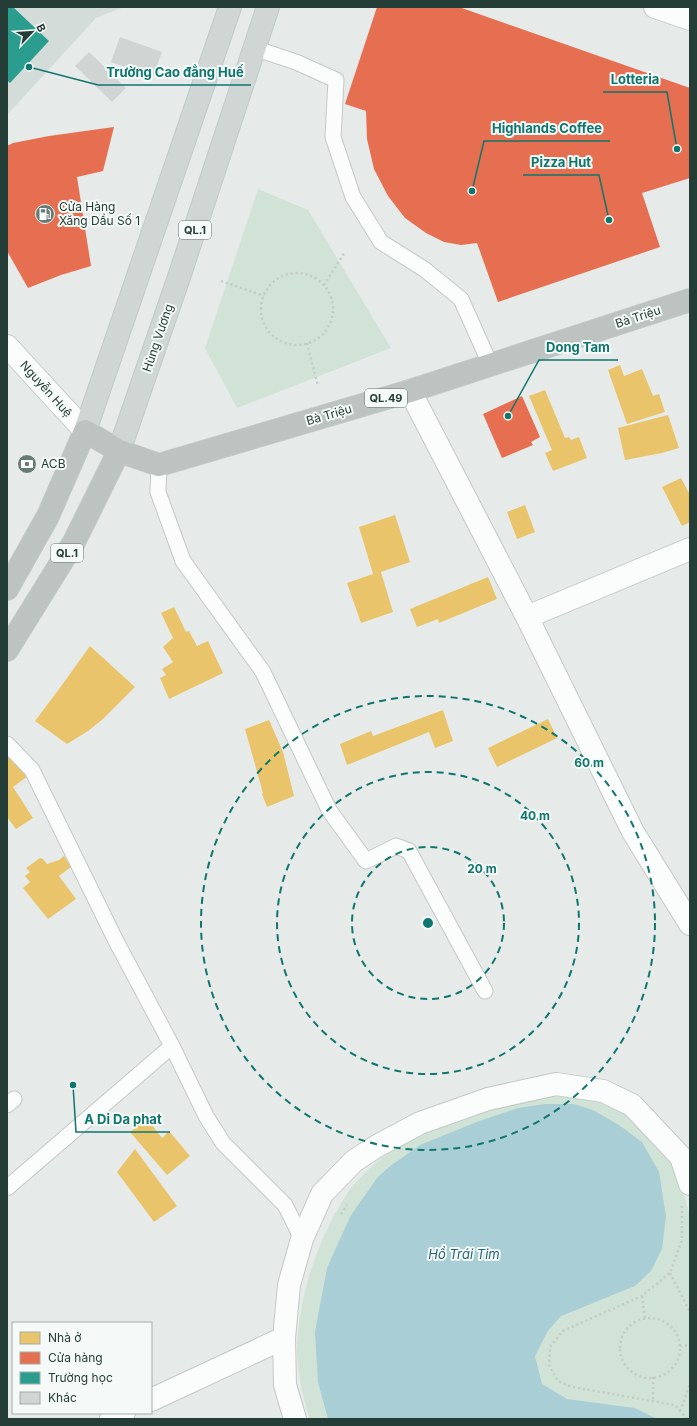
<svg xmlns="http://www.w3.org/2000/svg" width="697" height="1426" font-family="Inter,sans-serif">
<rect width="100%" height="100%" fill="#e6ebe9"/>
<path fill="#d4dcd9" d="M7 7H124L96 18 7 115Z"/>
<path fill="#d0e3d6" d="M258 189 308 210 391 348 237 408 205 348Z
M551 1095C576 1095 603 1098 624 1112 631 1116 636 1124 641 1130 649 1138 657 1145 664 1154 677 1169 685 1197 690 1216V1419H310C303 1398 298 1376 297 1354 297 1300 317 1239 347 1194 364 1169 392 1148 419 1135 432 1128 454 1117 469 1113 496 1105 524 1101 551 1095Z"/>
<path fill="#aaced6" d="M545 1104H574L593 1110 619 1125 642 1142 659 1172 666 1216 662 1249 651 1271 635 1286 561 1316 548 1331 535 1356 542 1384 567 1399 635 1408 657 1419H328L318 1382 315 1332 327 1268 351 1215 377 1178 389 1167 420 1145 479 1121 518 1108Z"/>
<path fill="#e9c46a" d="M620 365 624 376 642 369 653 396 659 394 665 412 627 424 608 370Z
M545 390 565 438 569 437 571 440 579 437 587 458 553 471 545 453 552 450 529 396Z
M668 415 679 448 662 453 625 460 618 428Z
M681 478 690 495V522L682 526 662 487Z
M525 505 535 532 517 539 507 512Z
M395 515 410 562 381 572 393 612 361 623 347 583 373 574 359 527Z
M488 577 497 599 439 623 438 619 417 627 410 609Z
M174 607 186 632 189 631 197 646 208 641 223 673 169 699 160 678 166 675 162 669 173 662 163 647 173 638 161 613Z
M90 646 135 687 103 719 88 731 67 744 35 721 62 685Z
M443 710 453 741 435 748 429 732 347 765 340 744 371 731 373 736Z
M548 719 557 738 497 767 488 748Z
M269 720 283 752 294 796 267 807 262 794 263 793 245 729Z
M7 755 28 776 13 787 33 818 16 829 7 817Z
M64 856 71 867 59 876 76 899 48 919 23 888 30 882 25 876 30 872 26 868 40 858 43 859 47 864 59 860Z
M147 1119 162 1138 169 1131 190 1156 167 1175 130 1132Z
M135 1149 177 1206 154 1222 117 1172Z"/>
<path fill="#e76f51" d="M377 7H459L690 88V178L642 193 660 247 498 302 477 243 461 245 444 242 426 233 405 218 388 196 374 169 367 139 366 111 345 104Z
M114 127 103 171 77 177 91 266 61 275 28 288 7 251V146L13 143 49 136Z
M522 396 540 437 531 442 533 445 502 458 483 414Z"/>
<path fill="#2a9d8f" d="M7 7H13L49 41 10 83 7 80Z"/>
<path fill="#d0d4d3" d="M120 37 162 52 153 77 111 62Z
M89 52 126 88 112 102 75 66Z"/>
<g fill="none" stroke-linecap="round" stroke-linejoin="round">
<defs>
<path id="lane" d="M254 48 296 62 336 80 333 137 353 197 381 242 424 269 461 299 490 364
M159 465 158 492 183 561 263 672 329 810 366 861 396 846 409 851 485 991
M7 744 32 770 116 941 172 1046 206 1116 223 1143 285 1205 302 1239
M7 1105 14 1099
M7 1188 172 1046"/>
<path id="street" d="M655 7 690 19
M410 391 527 617 633 832 690 924
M527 617 690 549
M151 1400 284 1338
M111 1419 124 1413
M295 1419 285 1385 284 1338 289 1285 302 1239 322 1194 354 1161 377 1146 420 1123 488 1099 556 1084 603 1091 632 1105 681 1157 690 1184"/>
<path id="secondary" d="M7 346 85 431"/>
<path id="primary" d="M85 431 230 7
M119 451 179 277 268 7"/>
<path id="highway" d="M7 589 48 516 85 431 119 451 159 465 410 391 690 300
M7 650 74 542 119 451"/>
</defs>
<use href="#lane" stroke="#c3c8c6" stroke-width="17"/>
<use href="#street" stroke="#c3c8c6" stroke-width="24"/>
<use href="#secondary" stroke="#c2c8c6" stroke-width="24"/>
<use href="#primary" stroke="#c2cac7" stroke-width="24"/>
<use href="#highway" stroke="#c2cac7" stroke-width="24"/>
<path stroke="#c2cbc7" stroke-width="2.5" stroke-dasharray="2 3" stroke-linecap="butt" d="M261 309a36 36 0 1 1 72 0a36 36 0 1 1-72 0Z
M221 281 264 296
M324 285 345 252
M307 343 318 386
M682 1206V1240L670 1273 642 1296 563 1331 550 1347 549 1365 558 1381 572 1387 675 1405 687 1419
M341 1214 347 1205
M670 1273 690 1312
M642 1296 645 1318
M620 1348a30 30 0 1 1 60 0a30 30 0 1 1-60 0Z
M680 1346 690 1345
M653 1377V1401
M680 1411 690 1384"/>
<use href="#lane" stroke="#fbfcfc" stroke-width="15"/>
<use href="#street" stroke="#fbfcfc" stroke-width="22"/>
<use href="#secondary" stroke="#fbfcfc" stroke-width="22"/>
<use href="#primary" stroke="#cfd6d4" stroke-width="22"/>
<use href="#highway" stroke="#bcc3c1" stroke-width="22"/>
</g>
<g fill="none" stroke="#0f766e" stroke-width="2" stroke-dasharray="7 5">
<circle cx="428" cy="923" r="76"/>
<circle cx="428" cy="923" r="151"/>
<circle cx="428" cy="923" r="227"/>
</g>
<defs>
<symbol id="fuel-disc" viewBox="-11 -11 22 22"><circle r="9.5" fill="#687a75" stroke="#f5f9f7"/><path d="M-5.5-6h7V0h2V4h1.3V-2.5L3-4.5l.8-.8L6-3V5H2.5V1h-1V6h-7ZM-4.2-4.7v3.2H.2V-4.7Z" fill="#fff"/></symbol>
<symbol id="bank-disc" viewBox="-11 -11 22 22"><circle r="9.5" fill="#687a75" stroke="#f5f9f7"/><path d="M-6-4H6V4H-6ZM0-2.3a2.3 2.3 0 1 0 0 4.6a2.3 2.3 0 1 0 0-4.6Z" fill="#fff"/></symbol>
</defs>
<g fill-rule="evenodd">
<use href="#fuel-disc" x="34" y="203" width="22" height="22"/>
<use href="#bank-disc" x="16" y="453" width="22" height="22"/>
</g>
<g text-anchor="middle" stroke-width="4" stroke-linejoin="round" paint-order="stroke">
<g fill="#f5f9f7" stroke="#637571" stroke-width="1">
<rect x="179" y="221" width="32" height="18" rx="3"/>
<rect x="365" y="389" width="42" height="18" rx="3"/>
<rect x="51" y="544" width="32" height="18" rx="3"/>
</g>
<g font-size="11" font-weight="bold" fill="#243d37">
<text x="195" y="234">QL.1</text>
<text x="386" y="402">QL.49</text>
<text x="67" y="557">QL.1</text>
</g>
<g font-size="12" fill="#243d37" stroke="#f5f9f7" text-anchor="start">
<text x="59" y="211">Cửa Hàng<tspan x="59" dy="14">Xăng Dầu Số 1</tspan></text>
<text x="41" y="468">ACB</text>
</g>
<g font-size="12" fill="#243d37" stroke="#f5f9f7">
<text transform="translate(638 317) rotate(-18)" y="4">Bà Triệu</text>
<text transform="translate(158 338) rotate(-71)" y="4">Hùng Vương</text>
<text transform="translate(46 389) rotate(48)" y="4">Nguyễn Huệ</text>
<text transform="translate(329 415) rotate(-16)" y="4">Bà Triệu</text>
</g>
<g font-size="13" font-style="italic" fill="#226576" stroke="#f5f9f7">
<text x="464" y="1259">Hồ Trái Tim</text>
</g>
</g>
<circle cx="428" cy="923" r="6" fill="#0f766e" stroke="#f5f9f7" stroke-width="2"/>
<g font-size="12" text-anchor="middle" font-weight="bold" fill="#0f766e" stroke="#f5f9f7" stroke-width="4" stroke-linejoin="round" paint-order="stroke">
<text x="589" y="767">60 m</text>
<text x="535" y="820">40 m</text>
<text x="482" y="873">20 m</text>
</g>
<path fill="none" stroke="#0f766e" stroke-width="1.5" d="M29 67L98 85H251M677 149L667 92H603M472 191L484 141H610M609 220L599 175H523M508 416L539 360H618M73 1085L76 1132H170"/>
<g fill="#0f766e" stroke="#f5f9f7" stroke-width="1.5">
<circle cx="29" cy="67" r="4"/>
<circle cx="677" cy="149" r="4"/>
<circle cx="472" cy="191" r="4"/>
<circle cx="609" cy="220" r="4"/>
<circle cx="508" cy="416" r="4"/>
<circle cx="73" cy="1085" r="4"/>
</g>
<g font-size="13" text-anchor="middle" font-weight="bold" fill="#0f766e" stroke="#f5f9f7" stroke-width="4" stroke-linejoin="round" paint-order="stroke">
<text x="175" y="77">Trường Cao đẳng Huế</text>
<text x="635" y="84">Lotteria</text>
<text x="547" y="133">Highlands Coffee</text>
<text x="561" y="167">Pizza Hut</text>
<text x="578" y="352">Dong Tam</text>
<text x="123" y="1124">A Di Da phat</text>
</g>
<rect width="697" height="1426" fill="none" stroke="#243d37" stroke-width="16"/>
<rect x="12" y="1322" width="140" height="92" fill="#f5f9f7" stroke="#a1aeaa"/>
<rect x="20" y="1332" width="20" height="12" fill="#e9c46a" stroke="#a1aeaa"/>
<text x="48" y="1342" font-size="12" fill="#243d37">Nhà ở</text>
<rect x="20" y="1352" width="20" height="12" fill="#e76f51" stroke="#a1aeaa"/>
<text x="48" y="1362" font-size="12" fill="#243d37">Cửa hàng</text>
<rect x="20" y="1372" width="20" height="12" fill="#2a9d8f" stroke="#a1aeaa"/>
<text x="48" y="1382" font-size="12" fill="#243d37">Trường học</text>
<rect x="20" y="1392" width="20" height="12" fill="#d0d4d3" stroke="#a1aeaa"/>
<text x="48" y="1402" font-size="12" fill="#243d37">Khác</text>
<g transform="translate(32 32) rotate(65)" stroke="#f5f9f7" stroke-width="3" paint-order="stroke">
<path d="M0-3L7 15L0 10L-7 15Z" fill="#243d37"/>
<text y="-6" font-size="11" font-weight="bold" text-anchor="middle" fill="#243d37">B</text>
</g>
</svg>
